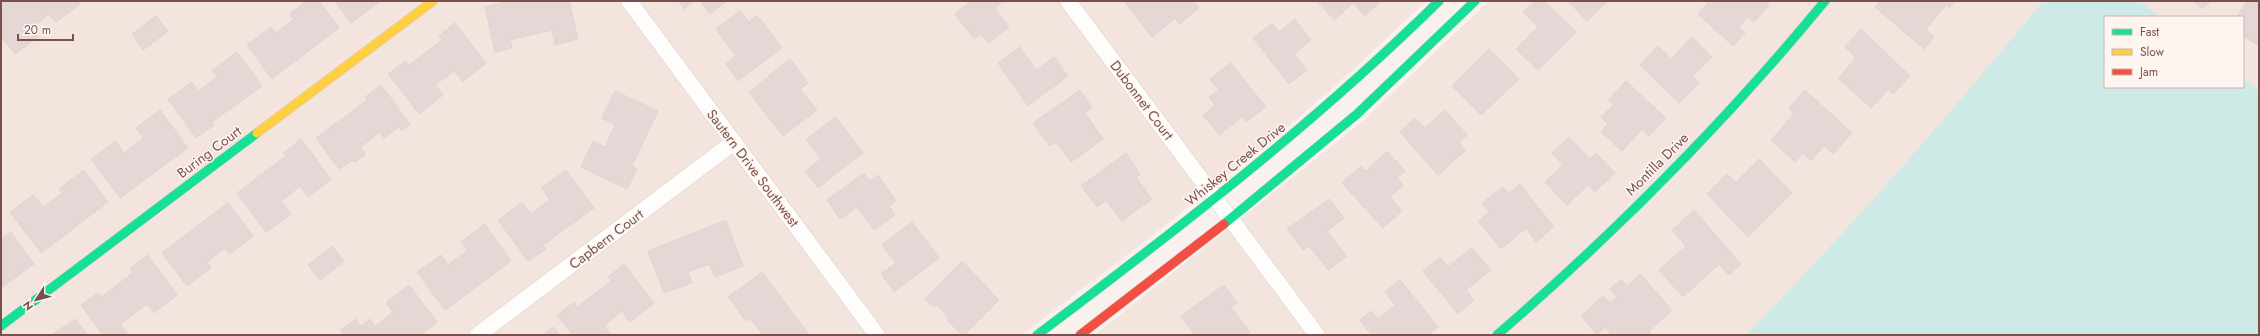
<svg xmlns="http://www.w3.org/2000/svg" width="2260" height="336" font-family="Jost,sans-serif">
<rect width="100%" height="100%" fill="#f8f1ee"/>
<path fill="#f3e5de" d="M1 1H1426L1355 68 1274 139 1144 242 1021 335H1Z
M1489 1H2043L1965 96 1816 264 1746 335H1095L1363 121Z
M2140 1H2259V90L2243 78V17H2160Z"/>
<path fill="#ceeae6" d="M2043 1H2140L2160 17H2105V87H2243V78L2259 90V335H1746C1851 228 1948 116 2043 1Z"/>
<path fill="#e5d7d5" stroke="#e1d3cf" d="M7 1H78L80 4 56 22 49 14 31 28 38 37 15 54 1 36V6Z
M306 1H319L339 28 272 79 247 45 271 27 276 33 294 19 290 14Z
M335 1H381L351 23Z
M510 1H569L578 39 555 45 552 30 510 40 512 48 495 52 485 7Z
M678 1H694L684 9Z
M700 1H727L710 14Z
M971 1H1003L995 8 1009 27 988 43 981 34 974 39 955 14Z
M1124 1H1194L1199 8 1179 24 1175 18 1152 37Z
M1317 1H1381L1365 16 1353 3 1334 20Z
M1535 1H1544L1576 32 1538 70 1516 49 1538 27 1523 12Z
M1568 1H1608L1587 21Z
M1710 1H1765L1769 5 1754 22 1748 17 1739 27 1745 33 1733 46 1698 14Z
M1880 1H1955L1949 8 1946 5 1926 29 1934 37 1924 49 1875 7Z
M2194 1H2211L2202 9Z
M2247 1H2253L2259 4V46L2243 36V17H2237Z
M740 11 749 22 757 15 782 48 738 81 726 64 736 56 716 29Z
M156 16 168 31 143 50 132 34Z
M1295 19 1311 40 1294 54 1307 70 1289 84 1253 38 1272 23 1279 32Z
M455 23 486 63 463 82 454 71 435 85 443 95 419 114 388 74 405 61 409 65 442 40 439 36Z
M1861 29 1910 76 1893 94 1888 90 1871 108 1838 78 1856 58 1845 47Z
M1692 37 1712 57 1693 76 1699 83 1679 103 1640 65 1658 46 1671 59Z
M1020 47 1036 70 1054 57 1068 76 1028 106 998 63Z
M1489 49 1519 79 1481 115 1452 86Z
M237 52 262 86 212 122 214 125 196 138 168 99 192 82 198 91 217 77 212 70Z
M790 59 808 83 800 89 817 110 783 136 749 92Z
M1231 63 1266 107 1246 122 1242 117 1219 135 1203 115 1215 105 1209 97 1219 90 1210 79Z
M1626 81 1666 118 1649 136 1642 129 1622 151 1601 132 1608 124 1601 117 1614 104 1608 100Z
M381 85 410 124 402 131 399 127 384 138 380 132 360 147 366 154 355 162 353 160 339 169 316 138 367 100 365 97Z
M1080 90 1092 108 1085 113 1103 139 1071 162 1056 142 1050 146 1033 123Z
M1805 90 1852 133 1833 154 1824 146 1811 161 1803 153 1795 162 1771 140 1794 114 1789 108Z
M615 91 658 111 632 166 637 169 627 189 581 167 593 141 605 147 615 125 602 118Z
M160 110 188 148 120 198 91 159 116 141 124 153 144 138 136 128Z
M1445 110 1467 135 1459 142 1466 150 1438 175 1400 132 1415 118 1425 128Z
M836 117 863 153 818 188 805 171 821 159 806 139Z
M1569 137 1590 159 1596 153 1615 173 1595 192 1588 185 1567 205 1545 182 1563 165 1552 153Z
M301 139 331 179 308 197 300 186 281 201 291 214 266 232 237 193 286 156 283 153Z
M1387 151 1405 171 1397 178 1403 185 1390 197 1402 211 1383 228 1342 183 1361 166 1366 171Z
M1126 153 1140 174 1136 177 1152 199 1122 221 1106 200 1097 207 1081 186Z
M1759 159 1792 193 1748 237 1707 194 1727 174 1736 182Z
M84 170 108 202 41 253 10 212 33 195 43 207 62 193 59 189Z
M566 170 594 208 543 245 546 249 528 261 498 220 522 202 531 214 550 200 542 188Z
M864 173 869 181 878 175 896 201 889 206 895 215 874 230 857 207 840 219 827 200Z
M1520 184 1554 227 1536 242 1526 228 1501 249 1478 221 1489 212 1482 203 1503 187 1508 194Z
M1329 199 1344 218 1327 231 1347 256 1328 270 1309 246 1303 250 1287 229Z
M228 203 253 236 230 254 225 248 207 262 211 268 187 286 162 253Z
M1694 210 1741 264 1729 275 1719 264 1683 297 1659 270 1686 246 1672 230Z
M726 220 743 266 715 277 709 264 688 272 692 283 664 293 648 251Z
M912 222 939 258 894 292 881 274 896 263 882 245Z
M485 224 511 261 445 310 417 272 441 255 448 265 468 250 461 242Z
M11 232 34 264 1 288V239Z
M332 246 344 261 320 280 308 265Z
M1472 248 1491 270 1466 290 1474 300 1458 314 1423 271 1440 257 1448 267Z
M148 255 177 295 154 313 147 304 120 324 128 335H103L81 305 98 293 101 297 133 273 130 268Z
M962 261 999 300 964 335H962L947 320 949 318 937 305 934 307 925 299Z
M624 264 654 303 630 322 622 311 604 326 611 335H573L557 315 574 302 577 307 611 281 608 277Z
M762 272 809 335H763L750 318 746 321 728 297Z
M1640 274 1672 310 1649 331 1652 335H1612L1605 327 1597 335 1581 316 1603 296 1610 303 1617 297 1610 289 1621 279 1627 286Z
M1400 280 1438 327 1428 335H1372L1360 320 1371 311 1378 319 1395 305 1385 292Z
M409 285 437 322 420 335H344L340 330 356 319 361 326 370 319 375 326 393 312 386 302Z
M1224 285 1237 303 1231 307 1250 332 1246 335H1195L1181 316Z
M75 319 87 335H52Z
M553 327 559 335H542Z"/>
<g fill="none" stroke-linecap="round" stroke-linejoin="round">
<defs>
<path id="street" d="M629 1 877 335
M1068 1 1317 335
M478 335 734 142"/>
<path id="fast" d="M1224 224 1357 114 1475 1
M1 326 257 133
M1037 335C1177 230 1314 124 1439 1
M1497 335C1615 233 1726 121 1825 1"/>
<path id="slow" d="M257 133 433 1"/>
<path id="jam" d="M1080 335 1224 224"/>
</defs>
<use href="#street" stroke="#d7cdca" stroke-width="17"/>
<use href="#fast" stroke="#d9cecb" stroke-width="10"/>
<use href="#slow" stroke="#d9cecb" stroke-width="10"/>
<use href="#jam" stroke="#d9cecb" stroke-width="10"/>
<use href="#street" stroke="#fefdfc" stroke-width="16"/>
<use href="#fast" stroke="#16e098" stroke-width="9"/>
<use href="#slow" stroke="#ffcf43" stroke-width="9"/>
<use href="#jam" stroke="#f24e42" stroke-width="9"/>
</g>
<g text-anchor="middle" stroke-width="3" stroke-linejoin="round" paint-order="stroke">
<g font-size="14" fill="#78514c" stroke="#fff5f0">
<text transform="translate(1142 100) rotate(53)" y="5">Dubonnet Court</text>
<text transform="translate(209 152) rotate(-37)" y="5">Buring Court</text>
<text transform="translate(1235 164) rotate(-39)" y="5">Whiskey Creek Drive</text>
<text transform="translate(1657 164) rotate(-45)" y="5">Montilla Drive</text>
<text transform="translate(753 168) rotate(53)" y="5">Sautern Drive Southwest</text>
<text transform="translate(606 239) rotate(-37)" y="5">Capbern Court</text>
</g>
</g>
<rect width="2260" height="336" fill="none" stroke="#78514c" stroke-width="4"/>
<rect x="2104" y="16" width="140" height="72" fill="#fff5f0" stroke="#c9b3ae"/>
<rect x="2112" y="29" width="20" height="6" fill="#16e098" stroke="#c9b3ae"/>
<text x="2140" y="36" font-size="12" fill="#78514c">Fast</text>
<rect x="2112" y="49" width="20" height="6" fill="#ffcf43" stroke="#c9b3ae"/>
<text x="2140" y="56" font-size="12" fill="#78514c">Slow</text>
<rect x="2112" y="69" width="20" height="6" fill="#f24e42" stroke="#c9b3ae"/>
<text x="2140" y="76" font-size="12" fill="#78514c">Jam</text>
<g transform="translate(36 300) rotate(234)" stroke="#fff5f0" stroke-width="3" paint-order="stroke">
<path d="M0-3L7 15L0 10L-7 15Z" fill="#78514c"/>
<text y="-6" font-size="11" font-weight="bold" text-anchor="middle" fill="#78514c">N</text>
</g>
<path d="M18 34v6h55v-6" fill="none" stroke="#78514c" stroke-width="2"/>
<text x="24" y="34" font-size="12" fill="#78514c" stroke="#fff5f0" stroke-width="3" paint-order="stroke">20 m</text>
</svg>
